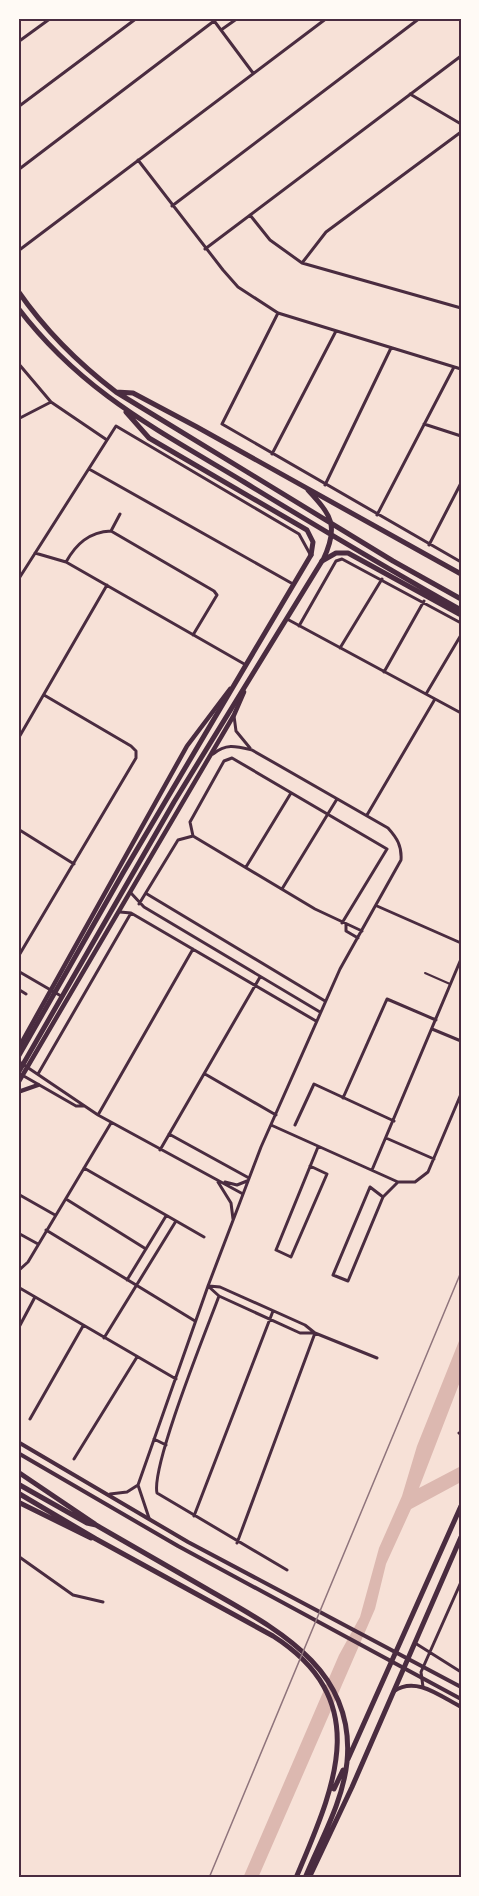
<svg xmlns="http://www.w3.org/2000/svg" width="479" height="1896" font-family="'Golos Text',sans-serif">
<rect width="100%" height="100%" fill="#f7e1d7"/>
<path fill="#dcb8b0" d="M461 1336V1379L419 1488 461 1466V1482L411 1509 386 1564 375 1609 258 1878H243L339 1655 360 1617 379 1548 402 1496 417 1446Z"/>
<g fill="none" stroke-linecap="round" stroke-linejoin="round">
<path stroke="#4a2c40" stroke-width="2" d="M425 973 450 984"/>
<path stroke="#4a2c40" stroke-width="3" d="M212 18 253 73
M221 30 238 18
M18 42 51 18
M410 94 461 124
M18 107 137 18
M138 160 223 270 238 287 278 313 461 369
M18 170 214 21
M172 206 420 18
M250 215 270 240 302 263 461 308
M205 249 461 56
M18 251 327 18
M302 263 326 232 461 132
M278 313 222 424 461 562
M18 363 51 402 107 440
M18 419 51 402
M424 424 461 436
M272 454 336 331
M89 469 293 584
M325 485 391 348
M377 515 454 367
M111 531 120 514
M429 545 461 483
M35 553 66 562 246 665
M66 562C76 544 89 532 111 531L214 591 217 595 193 635
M18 580 116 426 299 534 310 554
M287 619 461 713
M299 626 336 561 342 559 461 623
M340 648 382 579
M384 672 424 601
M426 694 461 635
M234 716 236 731 250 748
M18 739 107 585
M367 815 435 699
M18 829 74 864
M193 836 190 822 224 761 232 758 387 849 342 923
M193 836 315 909 362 931
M246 867 291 793
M282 889 337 799
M130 892 144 907 320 1012
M147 894 325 1001
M139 904 178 840 193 836
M377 906 461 943
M120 912 131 913 316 1021
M346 925V931L358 938
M18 957 136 758V751L131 746 44 695
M18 971 61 996
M18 989 26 994
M432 1029 461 1041
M18 1061 98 1115 243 1194
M38 1074 131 913
M205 1074 276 1115
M22 1075 76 1106H84
M343 1098 387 999 436 1020
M98 1115 193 949
M271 1125 398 1182H415L428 1172 461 1094
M295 1125 314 1084 394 1121
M169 1134 249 1178
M386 1138 434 1159
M160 1150 260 977
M310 1166 327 1174 291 1257 276 1250 318 1147
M84 1168 204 1237
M372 1170 461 959
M218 1182 231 1203 233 1219
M225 1182 237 1185 247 1181
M370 1187 383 1197 348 1281 333 1275Z
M18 1194 55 1215
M383 1197 398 1182
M66 1199 146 1249
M46 1230 195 1321
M18 1233 38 1244
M18 1271 28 1262 111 1123
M127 1280 166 1216
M208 1286 219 1296 300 1333H315L377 1358
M209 1286 220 1287 305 1325 315 1333
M18 1287 176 1379
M219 1296C206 1331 151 1466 157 1493L287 1570
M18 1329 35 1297
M104 1338 176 1221
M30 1419 83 1326
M459 1433 461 1432
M154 1439 166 1445
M74 1459 137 1357
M110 1494 127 1492 138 1485
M194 1516 273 1311
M149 1518 138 1485 208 1286 261 1147 340 969 401 860C402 846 397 838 388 828L252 750C236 746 226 743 213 754
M237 1543 315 1333
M18 1556 73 1595 103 1602
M415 1643 461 1672
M423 1687 421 1672 461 1582"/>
<path stroke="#4a2c40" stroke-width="4" d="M18 1442 188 1542 461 1687
M18 1453 178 1546 461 1699
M394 1691C416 1676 440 1696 461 1707"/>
<path stroke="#4a2c40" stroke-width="4.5" d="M18 1049 187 746 230 689
M18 1083 234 715 244 692
M18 1092 38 1085"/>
<path stroke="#4a2c40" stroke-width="5" d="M18 291C45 330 78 363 116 392L393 561 461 599
M18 308C82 392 156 429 244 482 316 526 388 569 461 610
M116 392 133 393 197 427 461 574
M126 412 149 438 307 530 313 542 311 555
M308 490C332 516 339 526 323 560
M322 561 336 553H348L461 615"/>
<path stroke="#4a2c40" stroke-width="5" d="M18 1057 123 873 311 555
M18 1073 174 802 322 561
M18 1472 95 1524
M18 1484 87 1523 96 1525C133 1546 170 1568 207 1589 276 1629 356 1668 347 1762 343 1802 320 1841 305 1878
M18 1493 96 1539 273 1636C376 1702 333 1789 296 1878
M18 1502 91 1538
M348 1759 461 1506
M334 1789 343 1770
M309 1878 352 1787 461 1537"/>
<path stroke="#8f747c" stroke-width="1.5" d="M209 1878 461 1272"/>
</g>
<rect width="479" height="1896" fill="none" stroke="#fffaf5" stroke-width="39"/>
<rect x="20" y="20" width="440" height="1856" fill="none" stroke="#4a2c40" stroke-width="2"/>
</svg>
